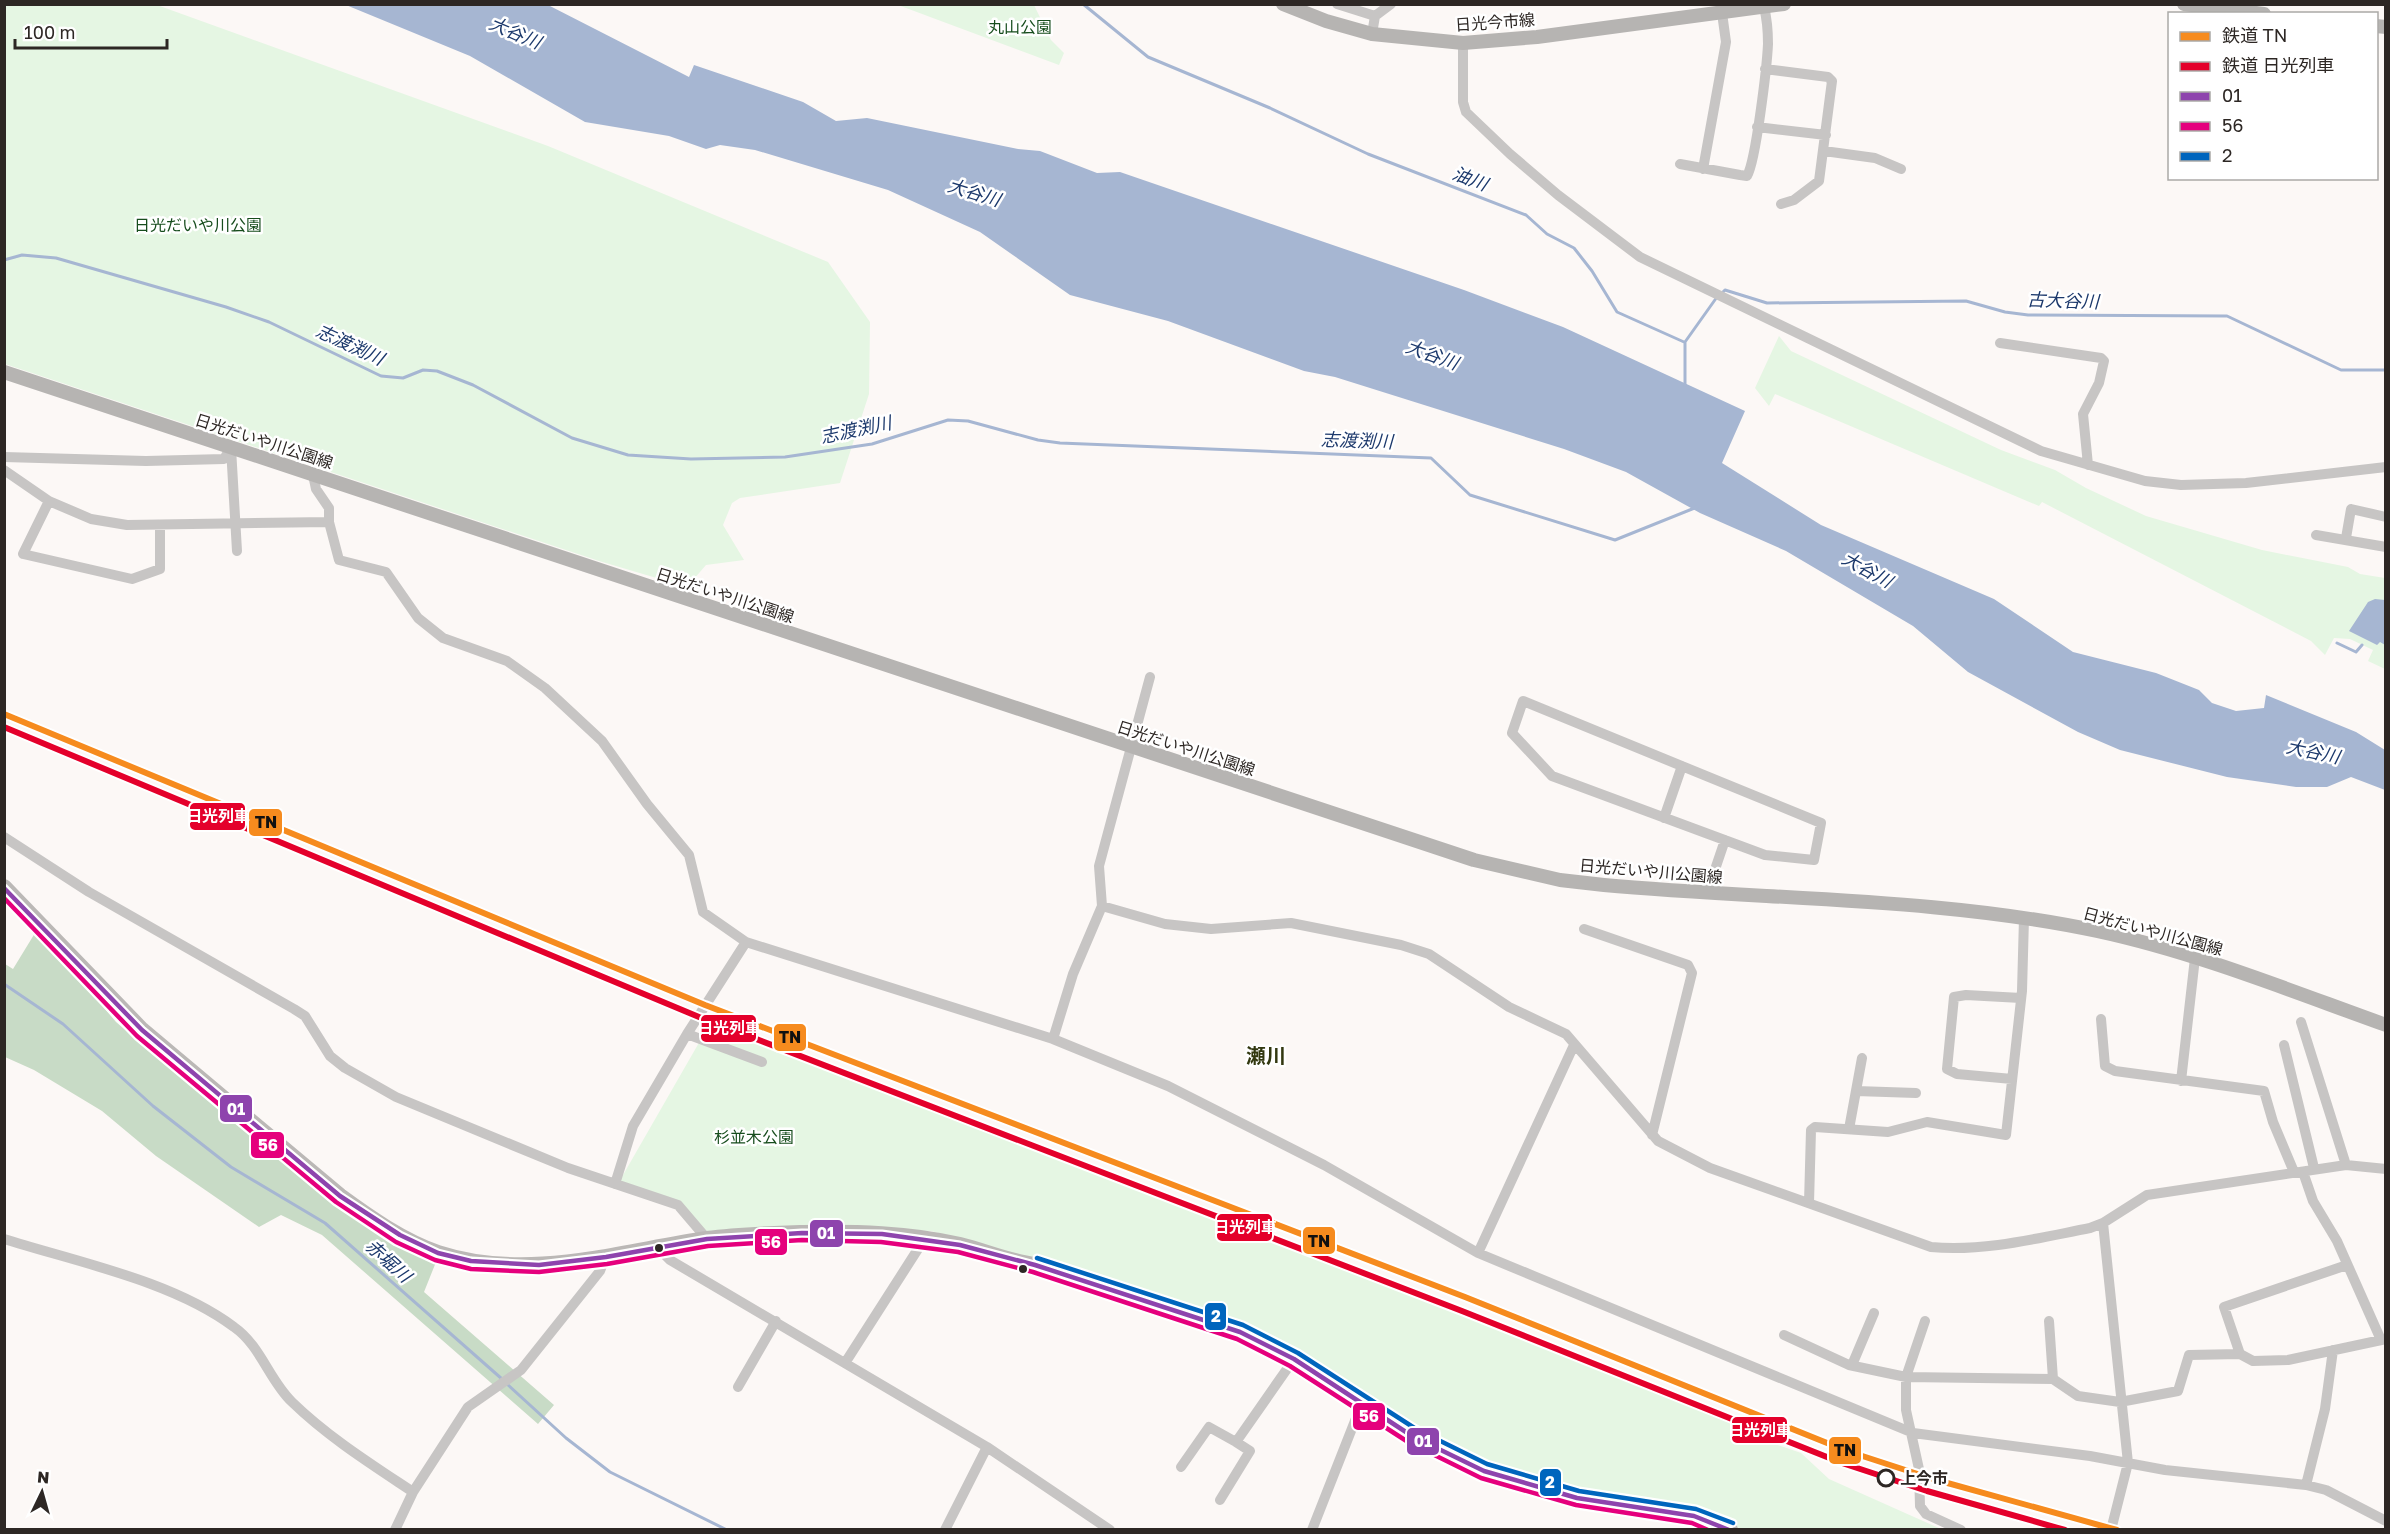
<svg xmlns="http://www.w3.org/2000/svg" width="2390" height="1534" font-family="'Golos Text','Noto Sans JP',sans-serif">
<rect width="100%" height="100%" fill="#fcf8f6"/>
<path fill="#e5f6e3" d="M5 4 157 5 548 146 828 262 870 322 869 394 840 483 740 498 732 503 723 525 744 560 706 565 687 587 599 561 5 364Z
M898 5H1034L1051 40 1064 53 1059 65Z
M1779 336 1791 351 2001 450 2055 470 2086 488 2146 516 2262 550 2348 567 2360 574 2385 578V669L2368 661 2373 650 2350 639 2334 638 2325 655 2311 641 2042 502 2039 506 1775 394 1769 406 1755 388Z
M716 1019C1064 1160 1415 1293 1765 1432L1772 1443 1801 1453 1829 1479 1941 1529H1736L1578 1496 1445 1449 1344 1382 1048 1263 931 1231 709 1236 680 1202 619 1182 712 1020Z"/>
<path fill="#c8dbc6" d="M35 933 79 978 116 1022 334 1204 386 1240 436 1262 424 1292 554 1405 538 1424 322 1235 281 1215 259 1227 156 1156 102 1111 34 1070 5 1057V964L13 969Z"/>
<path fill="#a6b6d2" d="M346 5H548L689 77 694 65 803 102 836 121 867 118 1018 149 1040 151 1097 173 1120 172 1464 290 1563 327 1745 411 1722 463 1821 525 1994 599 2073 652 2156 673 2199 690 2212 703 2236 711 2264 708 2266 695 2356 732 2385 750V790L2351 777 2327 787H2296L2227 777 2120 750 2078 732 1968 672 1913 626 1786 551 1700 513 1626 472 1564 449 1335 377 1304 371 1168 321 1070 295 980 232 888 190 755 150 720 145 706 149 669 136 585 122 470 56Z
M2375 599 2385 600V645L2380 642 2377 645 2349 631 2368 602Z"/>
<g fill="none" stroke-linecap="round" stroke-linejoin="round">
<path stroke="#a6b6d2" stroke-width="3" d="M1083 4 1148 57 1270 108 1368 154 1526 215 1547 234 1574 248 1592 271 1617 312 1684 342
M4 260 22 255 56 258 226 307 269 322 381 376 403 378 423 370 437 371 473 385 572 438 628 455 691 459 785 457 872 444 948 420 968 421 1038 440 1060 443 1431 458 1470 495 1615 540 1697 507
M1722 293 1725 290 1767 303 1966 301 2005 312 2028 315 2227 316 2341 370H2386
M1685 342V385
M1685 342 1717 297
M2337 643 2356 652 2362 645
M4 984 63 1024 153 1106 231 1167 325 1223 502 1379
M507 1384 566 1438 610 1472 727 1530"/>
<path stroke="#c7c5c4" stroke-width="10" d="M1337 4 1375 16
M1372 34 1375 16 1391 4
M1463 43V102L1466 112 1510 154 1558 195 1640 257 2041 451 2145 481 2181 485 2246 483 2386 467
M1765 69 1828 77 1832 81 1819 181 1794 200 1781 204
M1757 127 1826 135
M1824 151 1875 158 1901 169
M1680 164 1740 175 1747 176C1756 161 1767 65 1768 44 1768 31 1767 19 1764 7
M1703 169 1726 42 1722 13
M2000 343 2101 358 2104 361 2099 383 2083 414 2088 465
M231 448 237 551
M4 457 146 461 224 459 231 447
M4 470 49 501 91 519 127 525 329 522
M313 475 316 489 329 508V522L339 560 386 572 418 618 443 638 507 661 545 688 602 741 647 804 689 855 703 912 746 942 687 1034 633 1126 615 1184
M49 501 23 554 132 579 160 569V525
M2316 535 2386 547
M2346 538 2351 509 2386 517
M1523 701 1821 823 1814 860 1765 855 1552 776 1512 733Z
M1664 818 1682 766
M4 837 89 892 294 1009 305 1016 330 1056 345 1068 396 1097 568 1168 678 1205 707 1239
M1707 893 1725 840
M1102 906 1165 924 1211 929 1291 923 1401 945 1429 954 1509 1007 1566 1034 1658 1141 1710 1168 1931 1247C1984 1252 2038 1238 2090 1228L2103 1223 2147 1195 2346 1165 2386 1169
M1584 929 1688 965 1692 973 1652 1135
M746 942 1053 1039 1168 1086 1324 1165 1478 1253 1913 1433 2090 1456 2165 1470 2306 1485 2326 1490 2386 1521
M2101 1019 2105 1066 2115 1071 2264 1091 2273 1122 2294 1172
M2301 1022 2346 1165
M687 1034 762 1062
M1053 1039 1073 974 1102 906 1099 866 1150 677
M2284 1045 2314 1168
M2012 1079 1957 1074 1947 1069 1954 997 1966 995 2021 998
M2181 1081 2195 958
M1856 1091 1916 1093
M1849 1129 1862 1058
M2303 1172 2313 1201 2337 1241 2381 1340
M1809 1203 1811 1130 1815 1127 1888 1132 1927 1122 2006 1135 2022 991 2024 918
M2103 1223 2128 1463 2111 1530
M4 1239C77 1262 173 1281 234 1327 261 1346 269 1380 292 1402 328 1437 371 1464 413 1492
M659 1249 670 1260 987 1447 1110 1530
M1478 1253 1574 1045
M1925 1321 1906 1377V1410L1919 1469 1920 1506 1926 1514 1961 1530
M1784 1335 1849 1365 1906 1377 2053 1379 2049 1321
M2240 1354 2224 1307 2347 1265
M845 1363 925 1238
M1852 1365 1874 1313
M2053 1379 2078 1396 2120 1402 2178 1391 2189 1355 2240 1354 2253 1361 2288 1360 2386 1339
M738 1387 776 1321
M1181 1467 1209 1427 1236 1442 1294 1359
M2306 1485 2325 1409 2333 1350
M1220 1500 1250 1451 1236 1442
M395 1530 413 1492 468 1407 521 1370 600 1271 605 1258
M945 1530 987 1447
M1312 1530 1362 1403"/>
<path stroke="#b6b4b2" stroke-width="14" d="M1283 4 1326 21 1372 34 1463 43 1537 37 1784 4
M2184 4 2264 14
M2376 26 2386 27
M4 372 1474 860 1560 880 1604 885C1767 900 1937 897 2097 931 2195 952 2291 991 2386 1025"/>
<path stroke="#bbb8b6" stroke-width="16" d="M4 887 142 1030 340 1196C370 1218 403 1241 438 1253 527 1282 618 1252 707 1239 738 1235 771 1234 802 1233 855 1232 909 1233 960 1245 985 1251 1009 1262 1035 1265L1240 1332 1294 1359 1412 1436 1484 1471 1577 1498 1694 1516 1730 1530"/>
<defs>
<path id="bus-1" d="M4 888 142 1030 340 1196 400 1235 438 1253 471 1261 539 1265 606 1257 707 1239 802 1233 882 1234 960 1245 1035 1265 1240 1332 1294 1359 1412 1436 1484 1471 1577 1498 1694 1516 1729 1530"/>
<path id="bus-2" d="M4 898 137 1036 336 1202 396 1242 435 1260 471 1269 539 1272 607 1264 708 1246 802 1240 881 1242 958 1252 1033 1272 1237 1339 1290 1366 1408 1442 1481 1478 1576 1505 1692 1523 1708 1530"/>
<path id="bus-3" d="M1037 1258 1243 1325 1298 1353 1416 1429 1487 1464 1579 1491 1696 1509 1733 1523"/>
</defs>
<use href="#bus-1" stroke="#fff" stroke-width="9"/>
<use href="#bus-2" stroke="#fff" stroke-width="9"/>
<use href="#bus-3" stroke="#fff" stroke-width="9"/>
<use href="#bus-1" stroke="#8e44ad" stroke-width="4.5"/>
<use href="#bus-2" stroke="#e5007d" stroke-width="4.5"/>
<use href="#bus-3" stroke="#0065bd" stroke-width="4.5"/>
<defs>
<path id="rail-1" d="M4 714 705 1005 1465 1297 1847 1451 1933 1479 2117 1530"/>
<path id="rail-2" d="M4 727 699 1017 1462 1311 1842 1463 1927 1491 2065 1530"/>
</defs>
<use href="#rail-1" stroke="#fff" stroke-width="10"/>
<use href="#rail-2" stroke="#fff" stroke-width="10"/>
<use href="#rail-1" stroke="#f68b1e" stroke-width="6"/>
<use href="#rail-2" stroke="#e4002b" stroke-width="6"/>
</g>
<g fill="#2d2724" stroke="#fff" stroke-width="2">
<circle cx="659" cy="1248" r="5"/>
<circle cx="1023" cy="1269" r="5"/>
</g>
<circle fill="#fff" stroke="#2d2724" stroke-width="3" cx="1886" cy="1478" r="8"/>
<g text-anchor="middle" stroke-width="5" stroke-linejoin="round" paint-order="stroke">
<g font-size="16" fill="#2d2724" stroke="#fff">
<text transform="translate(1495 22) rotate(-4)" y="6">日光今市線</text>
<text transform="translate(264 441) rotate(18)" y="6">日光だいや川公園線</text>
<text transform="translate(725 595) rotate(18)" y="6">日光だいや川公園線</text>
<text transform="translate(1186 748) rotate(18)" y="6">日光だいや川公園線</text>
<text transform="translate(1651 871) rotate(5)" y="6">日光だいや川公園線</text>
<text transform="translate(2153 931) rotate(15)" y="6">日光だいや川公園線</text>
</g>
<g font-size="16" fill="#174d1d" stroke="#fff">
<text x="1020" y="33">丸山公園</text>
<text x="198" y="231">日光だいや川公園</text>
<text x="754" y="1143">杉並木公園</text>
</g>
<g font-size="16" font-weight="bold" fill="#2d2724" stroke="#fff" text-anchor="start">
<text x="1900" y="1484">上今市</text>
</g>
<g font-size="18" font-style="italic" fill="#1c396c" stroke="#fff">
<text transform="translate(515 33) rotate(23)" y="6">大谷川</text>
<text transform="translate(1470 179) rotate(21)" y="6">油川</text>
<text transform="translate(974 193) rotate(17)" y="6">大谷川</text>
<text transform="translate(2063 301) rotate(2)" y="6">古大谷川</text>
<text transform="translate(350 345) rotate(25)" y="6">志渡渕川</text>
<text transform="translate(1432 355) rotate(20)" y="6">大谷川</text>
<text transform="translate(856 430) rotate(-12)" y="6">志渡渕川</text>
<text transform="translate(1357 441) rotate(2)" y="6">志渡渕川</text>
<text transform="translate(1867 570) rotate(29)" y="6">大谷川</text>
<text transform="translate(2313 752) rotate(12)" y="6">大谷川</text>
<text transform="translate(388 1261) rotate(42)" y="6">赤堀川</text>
</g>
<g font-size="20" font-weight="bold" fill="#323810" stroke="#fff">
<text x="1266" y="1063">瀬川</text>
</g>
</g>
<g stroke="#fff" stroke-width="2">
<rect x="189" y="802" width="57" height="29" rx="6" fill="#e4002b"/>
<rect x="248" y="808" width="35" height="29" rx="6" fill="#f68b1e"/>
<rect x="700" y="1014" width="57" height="29" rx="6" fill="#e4002b"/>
<rect x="773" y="1023" width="34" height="29" rx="6" fill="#f68b1e"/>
<rect x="219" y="1094" width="34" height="29" rx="6" fill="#8e44ad"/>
<rect x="250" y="1131" width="35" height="28" rx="6" fill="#e5007d"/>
<rect x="1216" y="1213" width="57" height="29" rx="6" fill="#e4002b"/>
<rect x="809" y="1219" width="35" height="29" rx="6" fill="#8e44ad"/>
<rect x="1302" y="1226" width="34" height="29" rx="6" fill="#f68b1e"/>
<rect x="754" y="1228" width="34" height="28" rx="6" fill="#e5007d"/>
<rect x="1204" y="1302" width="23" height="29" rx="6" fill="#0065bd"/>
<rect x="1352" y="1402" width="34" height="29" rx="6" fill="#e5007d"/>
<rect x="1731" y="1416" width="57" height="28" rx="6" fill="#e4002b"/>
<rect x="1406" y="1427" width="34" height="29" rx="6" fill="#8e44ad"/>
<rect x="1828" y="1436" width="34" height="29" rx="6" fill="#f68b1e"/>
<rect x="1539" y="1468" width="23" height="29" rx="6" fill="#0065bd"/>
</g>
<g font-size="16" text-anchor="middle" font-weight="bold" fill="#fff">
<text x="218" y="822">日光列車</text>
<text x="729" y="1034">日光列車</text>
<text x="236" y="1115">01</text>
<text x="268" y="1151">56</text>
<text x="1245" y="1233">日光列車</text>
<text x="826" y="1239">01</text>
<text x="771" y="1248">56</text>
<text x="1216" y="1322">2</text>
<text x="1369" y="1422">56</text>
<text x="1760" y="1436">日光列車</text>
<text x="1423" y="1447">01</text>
<text x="1550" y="1488">2</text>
</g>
<g font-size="16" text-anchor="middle" font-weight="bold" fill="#111">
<text x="266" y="828">TN</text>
<text x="790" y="1043">TN</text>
<text x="1319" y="1247">TN</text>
<text x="1845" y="1456">TN</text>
</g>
<rect width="2390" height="1534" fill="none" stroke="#2d2724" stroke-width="12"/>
<rect x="2168" y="12" width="210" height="168" fill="#ffffff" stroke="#aba9a7" stroke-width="1.5"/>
<rect x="2180" y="32" width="30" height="9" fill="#f68b1e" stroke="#aba9a7" stroke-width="1.5"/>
<text x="2222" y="42" font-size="18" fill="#2d2724">鉄道 TN</text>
<rect x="2180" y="62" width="30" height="9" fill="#e4002b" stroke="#aba9a7" stroke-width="1.5"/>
<text x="2222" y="72" font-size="18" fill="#2d2724">鉄道 日光列車</text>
<rect x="2180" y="92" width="30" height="9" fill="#8e44ad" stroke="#aba9a7" stroke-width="1.5"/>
<text x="2222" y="102" font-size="18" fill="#2d2724">01</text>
<rect x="2180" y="122" width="30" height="9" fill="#e5007d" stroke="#aba9a7" stroke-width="1.5"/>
<text x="2222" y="132" font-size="18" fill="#2d2724">56</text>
<rect x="2180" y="152" width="30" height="9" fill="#0065bd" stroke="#aba9a7" stroke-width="1.5"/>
<text x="2222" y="162" font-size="18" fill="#2d2724">2</text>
<g transform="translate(42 1492) rotate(5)" stroke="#ffffff" stroke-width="4.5" paint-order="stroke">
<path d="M0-4.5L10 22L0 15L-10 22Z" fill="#2d2724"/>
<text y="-9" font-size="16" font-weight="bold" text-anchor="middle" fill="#2d2724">N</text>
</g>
<path d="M15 39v9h152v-9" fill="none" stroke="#2d2724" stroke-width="3"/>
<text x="24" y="39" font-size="18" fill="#2d2724" stroke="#ffffff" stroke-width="4.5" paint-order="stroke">100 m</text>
</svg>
